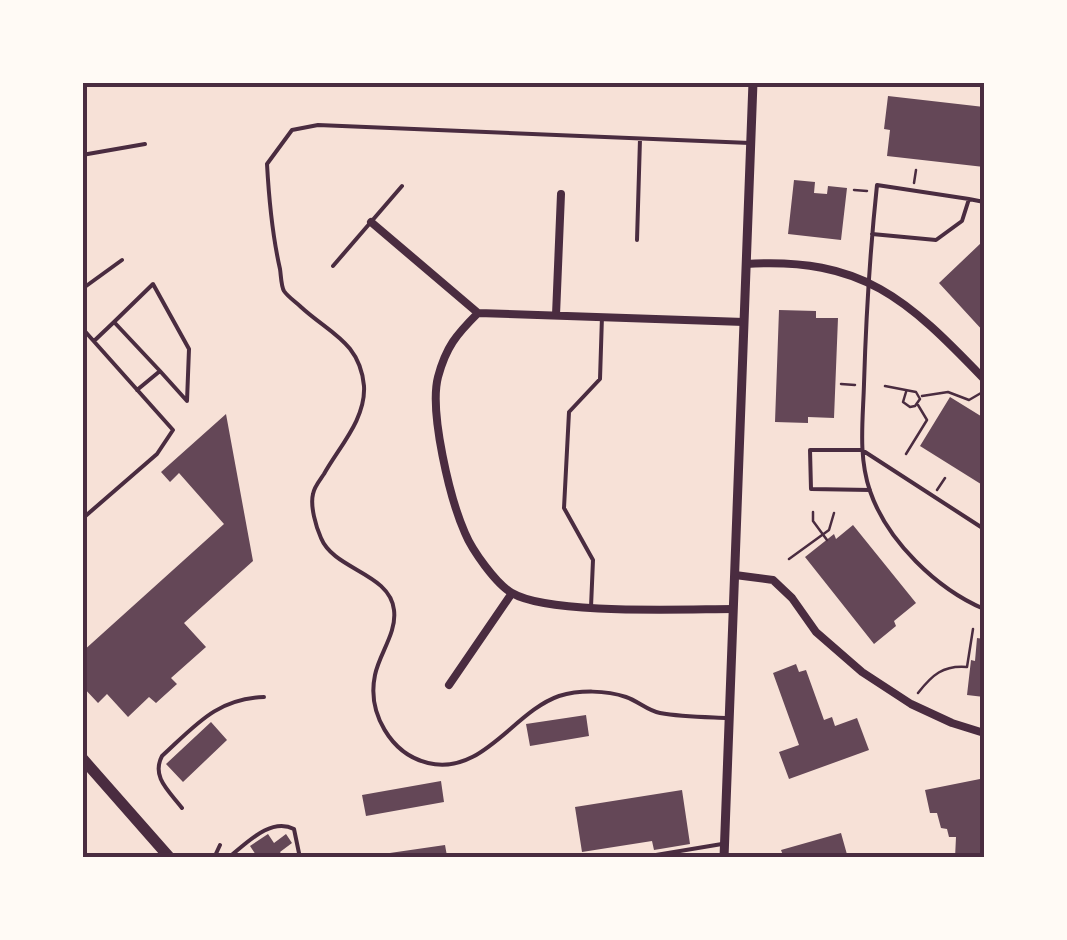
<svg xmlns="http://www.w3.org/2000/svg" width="1067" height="940" font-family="'Varela Round',sans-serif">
<rect width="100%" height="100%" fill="#f7e1d7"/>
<path fill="#644757" d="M888 96 984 107V167L887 156 890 130 884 129Z
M794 180 815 182 814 193 827 194 828 186 847 188 841 240 788 234Z
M981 243 984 247V332L939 283Z
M779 310 816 311V318H838L834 418 808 417V423L775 422Z
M950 397 984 418V486L920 446Z
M226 414 253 561 184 623 206 647 171 678 177 684 156 703 149 697 128 717 107 694 98 703 82 686V652L224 524 179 473 170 482 161 472Z
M853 525 916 603 894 621 896 626 874 644 805 557 834 534 836 539Z
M977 638 984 639V697L967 695 971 660 975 661Z
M796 664 799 672 806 670 824 720 832 717 835 726 857 718 869 750 789 779 779 752 799 745 773 673Z
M586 715 589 736 530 746 526 724Z
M211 722 227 740 183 782 166 764Z
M984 773V858H955L956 837H949L947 829 941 828 937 813H930L925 790 980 779Z
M441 781 444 802 366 816 362 795Z
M682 790 690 844 654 850 652 841 582 852 575 807Z
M841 833 848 858H784L781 850Z
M268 834 274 843 286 834 292 843 280 852 284 858H258L250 846Z
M445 845 447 856 376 858V855Z"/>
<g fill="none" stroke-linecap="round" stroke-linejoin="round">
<path stroke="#4a2c40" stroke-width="2.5" d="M914 183 916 170
M854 190 867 191
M841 384 855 385
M885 386 916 392 920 399 915 406 910 407 903 402 906 392
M922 396 948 392 969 400 981 393
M906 454 927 420 918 405
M937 490 945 478
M813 512V521L827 540
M789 559 829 530 834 513
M918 693C932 675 943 665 967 667L973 629"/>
<path stroke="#4a2c40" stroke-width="4" d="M693 82 753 83
M82 155 145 144
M969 199 984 202
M872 234 936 240 962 221 969 199 877 185C870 251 866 317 864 384 863 420 858 456 870 491 887 541 937 589 984 609
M637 240 640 139
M333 266 402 186
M82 289 122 260
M114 322 153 284 189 349 187 401 160 371
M82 328 173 430 157 454 82 519
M94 341 114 322 160 371 137 390
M870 490 811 489 810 450H862L984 529
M82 570 83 571
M591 607 593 560 564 508 569 412 600 379 602 316
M728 718C706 717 682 717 660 713 648 711 638 701 626 697 606 690 579 690 559 696 513 712 483 776 428 763 391 754 367 713 375 675 379 654 397 633 394 610 390 573 334 570 321 538 316 527 310 506 313 494 314 487 320 480 324 474 339 447 366 419 364 386 360 342 329 333 301 307 296 302 288 297 284 291 281 286 281 275 280 269 272 234 269 200 267 164L292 130 318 125 750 143
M182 808C169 791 151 777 162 756 196 725 216 699 264 697
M214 858 220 845
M228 858C246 844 270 817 294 829L300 858
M638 858 722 844"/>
<path stroke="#4a2c40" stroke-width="8" d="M371 222 478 313
M746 264C863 257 907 299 984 379
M556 315 561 194
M735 575 773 580 792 598 816 632 862 672 911 704 952 723 984 733
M733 609C685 609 549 615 512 593 496 584 472 550 465 533 450 499 429 412 438 377 446 347 456 335 478 313L744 322
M449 685 512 593"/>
<path stroke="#4a2c40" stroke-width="9" d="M724 858 753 82"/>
<path stroke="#4a2c40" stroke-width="11" d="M82 758 170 858"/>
</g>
<rect width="1067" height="940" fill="none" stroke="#fffaf5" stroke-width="170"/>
<rect x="85" y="85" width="897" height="770" fill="none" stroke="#4a2c40" stroke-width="4"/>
</svg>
